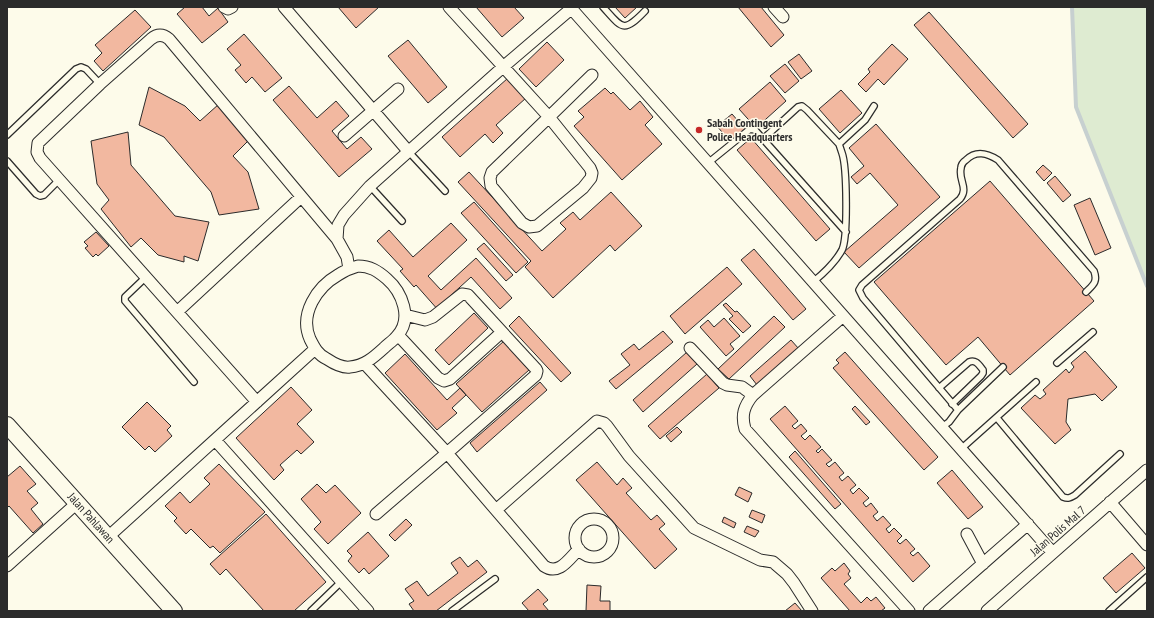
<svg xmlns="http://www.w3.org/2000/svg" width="1154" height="618" font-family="'PT Sans Narrow',sans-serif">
<rect width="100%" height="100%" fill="#fdfbea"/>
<path fill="#deebd1" stroke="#74746e" d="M1072 7H1147V286L1076 107Z"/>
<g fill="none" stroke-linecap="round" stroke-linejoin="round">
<path stroke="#c7d0d0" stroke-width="4" d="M1072 7 1076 107 1147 286"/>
</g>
<path fill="#f2b8a0" stroke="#2b2b2b" d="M185 7H202L209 16 218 8 228 22 202 43 177 14Z
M338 7H379L356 28Z
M476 7H514L524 18 502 37Z
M615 7H637L625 18Z
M738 7H761L784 35 771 47Z
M135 10 151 27 103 71 94 61 102 53 95 45Z
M929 12 1028 124 1013 138 914 25Z
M244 34 282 78 265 92 252 77 246 83 235 70 241 65 227 49Z
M408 40 447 87 428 103 388 56Z
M547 42 564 60 536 87 519 69Z
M892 44 908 59 884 85 878 79 866 92 858 84 870 72 868 69Z
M799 54 812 71 801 79 788 62Z
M785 64 799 81 785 93 770 76Z
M508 78 526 98 496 125 503 133 493 143 485 134 460 157 442 137Z
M770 82 786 101 756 128 739 109Z
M289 86 317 118 336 101 349 116 332 131 347 149 361 137 372 149 339 177 273 100Z
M149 87 185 106 200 121 219 104 250 139 233 156 248 172 259 209 219 215 211 192 164 137 139 125Z
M605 88 611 94 613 92 630 110 640 101 653 117 645 125 662 144 622 180 574 126 584 117 578 111Z
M841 90 862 113 840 133 819 109Z
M732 114 746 130 731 143 717 126Z
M876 124 940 197 859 268 844 252 898 205 870 173 857 184 851 177 864 166 849 148Z
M128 132 131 165 175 216 209 222 198 261 184 256V262L158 255 141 238 131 247 101 209 109 200 97 184 91 141Z
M751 138 830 229 816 241 737 150Z
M1043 165 1052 173 1044 181 1036 172Z
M469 172 542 251 566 229 560 223 573 212 580 220 611 192 642 226 615 251 610 245 553 298 525 267 531 261 458 182Z
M1055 176 1071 195 1063 202 1047 183Z
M990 181 1094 301 1010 375 978 337 946 365 874 282Z
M1090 198 1111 248 1095 255 1074 205Z
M474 202 528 262 516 273 461 213Z
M451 223 467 240 428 276 441 290 476 258 512 298 500 309 471 277 448 298 450 300 439 311 416 285 414 287 400 271 403 269 377 241 389 230 413 257Z
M96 232 109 246 98 256 96 254 93 257 85 248 88 246 84 242Z
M484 243 513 275 506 281 477 249Z
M754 249 806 309 793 320 741 260Z
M727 267 742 284 685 334 670 316Z
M726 303 735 312 737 311 751 326 743 333 729 319 733 316 723 305Z
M474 313 488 328 449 365 435 350Z
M519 316 571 373 561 382 509 326Z
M774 316 785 327 729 379 718 369Z
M724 318 740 336 730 344 734 349 726 356 700 327 708 320 714 327Z
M663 331 673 342 616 389 609 381 630 365 621 354 634 344 639 350Z
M791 340 799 349 757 385 750 376Z
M504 341 529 370 482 412 456 384Z
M1085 351 1117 387 1102 401 1095 394 1068 399 1066 422 1071 430 1055 444 1021 408 1035 395 1040 399 1046 394 1043 390 1066 369 1069 373 1074 367 1071 363Z
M687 352 697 364 643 412 633 400Z
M845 352 938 457 924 470 833 368 839 363 836 360Z
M405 354 447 400 460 388 466 395 452 408 457 413 437 430 385 373Z
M707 374 719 388 660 439 648 426Z
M540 382 547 390 477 452 470 443Z
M291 387 312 410 297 424 314 442 301 454 297 450 280 465 284 470 274 480 236 438Z
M147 402 171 426 167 430 172 436 155 452 149 446 145 450 122 427Z
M785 406 798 421 792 426 795 429 801 424 807 431 801 436 805 440 810 435 821 447 816 451 818 453 822 449 832 460 826 464 829 467 835 462 844 473 839 477 842 481 848 476 856 485 850 490 853 494 859 488 869 498 863 503 866 507 871 503 878 512 873 516 877 521 883 516 891 525 886 529 889 533 894 528 902 536 897 541 900 544 906 539 915 549 910 553 913 556 918 552 930 566 913 582 770 419Z
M855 406 870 422 866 425 852 409Z
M677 427 682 432 671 442 666 436Z
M795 451 841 504 835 509 789 457Z
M597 462 617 485 623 478 632 488 626 493 651 520 657 515 665 524 659 529 677 549 655 569 576 480Z
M219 464 265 512 220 553 213 546 210 548 191 529 186 534 174 521 177 518 165 506 180 492 190 503 210 484 204 478Z
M20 466 36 484 27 491 38 503 31 509 43 524 33 533 9 506 7 508V477Z
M952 470 983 507 968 519 937 483Z
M317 484 326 493 335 485 361 513 328 544 314 529 321 522 301 499Z
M739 487 752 493 748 502 735 495Z
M752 510 765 515 762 523 749 517Z
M266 514 326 582 294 611H264L226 569 220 575 210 564Z
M724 517 736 523 734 528 722 522Z
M406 519 412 525 395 541 389 535Z
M747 526 759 531 755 537 744 532Z
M368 532 389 556 369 574 364 568 359 573 348 561 352 556 347 551Z
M1132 553 1145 568 1116 593 1103 578Z
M460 557 468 567 477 560 487 572 436 611H414L409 604 414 601 405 589 417 581 428 596 458 573 451 563Z
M844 563 850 571 848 574 851 578 844 584 861 603 867 597 871 601 876 597 885 608 881 611H850L821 578 832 568 835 571Z
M587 585 601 586 600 601H610V611H586Z
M538 589 548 600 543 604 549 611H529L522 603Z
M795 603 802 611H785Z"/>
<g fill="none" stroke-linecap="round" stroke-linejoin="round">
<defs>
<path id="lane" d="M603 7C622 28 623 34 645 11
M7 135 76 69 81 67 86 69 100 84
M763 139 846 232
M408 151 445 191
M7 161 36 194 40 196 44 195 59 180
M708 163 750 129 755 130 763 139 798 107 802 106 807 110 839 144
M370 186 402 221
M146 277 125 297V301L194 382
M813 282C824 273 835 263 842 250 848 238 847 167 842 153 841 150 840 147 839 144L865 120 874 106
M1057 363 1093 332
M939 388 969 362C976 359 979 365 983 370V373L981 376 952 404
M958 410 1003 367
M997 418 1063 497C1068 499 1070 498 1075 495L1120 454
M942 427 949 422 958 410 863 298 859 290 862 285 960 199C969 188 958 180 961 168 961 165 963 162 966 160 976 150 987 153 998 160L1094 271C1098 282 1093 285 1086 292
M961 449 1036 382
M311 611 341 582
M452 611 495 579
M1109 611 1147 577"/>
<path id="street" d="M224 7 228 9 232 7
M284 7 408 151
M449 7 549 117 492 172 490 178 491 186 522 223 529 227 537 226 583 188 591 178 592 173 590 168 549 117 592 75
M570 7 1053 553
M774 7 783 17
M344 136 398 89
M337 239 338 225 344 215 370 186 503 67 572 8
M358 266C370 266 378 271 387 279 402 292 413 319 397 336 393 341 388 344 384 348 373 358 364 366 350 367 342 368 333 363 327 359 318 355 314 347 310 339 299 314 317 287 338 275 344 271 351 268 358 266Z
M177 312 301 197
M405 315 425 320 433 317 462 294 468 295 536 369 537 371 536 375 447 453 544 566C559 576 569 559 579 549
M843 316 753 395C744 406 741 415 745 429L909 611
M398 335 438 378 444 381 450 379 502 332
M690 348 723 383 727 385 742 387 753 395
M365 364 447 453 376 514
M257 402 40 158 37 152 38 143 100 84 151 39C157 34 163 34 169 39L337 239 347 257 349 269
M215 440 368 611
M1110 502 1147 545
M496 510 597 421 604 423 607 426 629 456 694 528 760 560 773 562 787 574 794 583 812 611
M575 538a19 19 0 1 1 38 0a19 19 0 1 1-38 0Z
M967 534 983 564
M108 537 315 349
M7 566 77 503
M929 611 1028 524
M987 611 1147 470"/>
<path id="secondary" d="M7 425 174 611"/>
</defs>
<use href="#lane" stroke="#2b2b2b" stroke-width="8"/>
<use href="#street" stroke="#2b2b2b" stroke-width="13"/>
<use href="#secondary" stroke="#2b2b2b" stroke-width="18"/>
<use href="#lane" stroke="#fdfbea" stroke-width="5.5"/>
<use href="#street" stroke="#fdfbea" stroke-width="11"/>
<use href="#secondary" stroke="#fdfbea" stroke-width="16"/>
</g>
<circle fill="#c62828" stroke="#fdfbea" stroke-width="1.5" cx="699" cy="130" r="4"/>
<g text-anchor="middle" stroke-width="3" stroke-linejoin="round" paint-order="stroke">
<g font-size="12" font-weight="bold" fill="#2b2b2b" stroke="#fdfbea" text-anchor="start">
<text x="707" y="127">Sabah Contingent<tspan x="707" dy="14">Police Headquarters</tspan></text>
</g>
<g font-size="12" fill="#2b2b2b" stroke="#fdfbea">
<text transform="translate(91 518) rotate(48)" y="4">Jalan Pahlawan</text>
<text transform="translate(1058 531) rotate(-41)" y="4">Jalan Polis Mal 7</text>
</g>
</g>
<rect width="1154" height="618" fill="none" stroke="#2b2b2b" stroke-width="16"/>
</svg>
